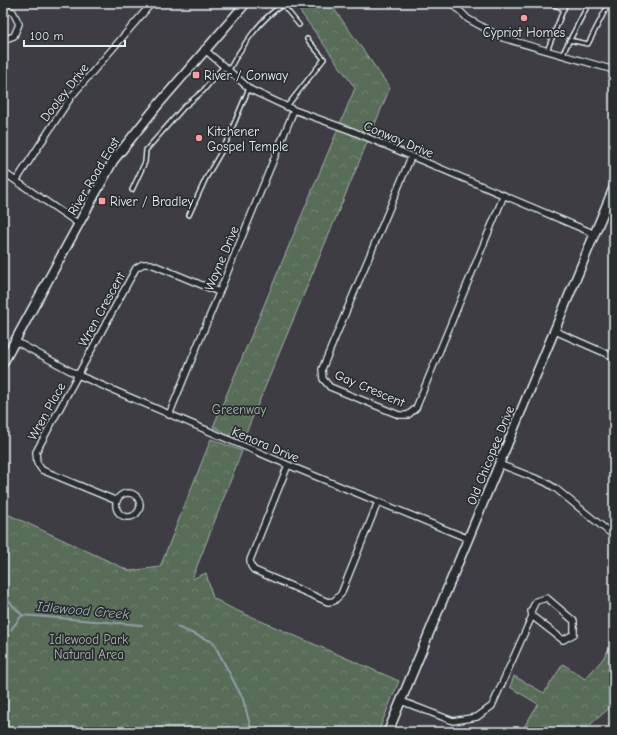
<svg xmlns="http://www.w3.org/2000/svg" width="617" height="735" font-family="'Comic Neue',sans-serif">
<defs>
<pattern id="forest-crowns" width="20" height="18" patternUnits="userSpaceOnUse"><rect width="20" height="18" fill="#596d58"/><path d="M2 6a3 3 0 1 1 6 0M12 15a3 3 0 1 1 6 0" fill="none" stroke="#718271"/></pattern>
</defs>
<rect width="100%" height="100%" fill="#3e3d43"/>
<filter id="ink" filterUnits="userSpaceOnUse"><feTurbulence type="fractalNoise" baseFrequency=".025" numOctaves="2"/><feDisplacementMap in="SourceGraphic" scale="8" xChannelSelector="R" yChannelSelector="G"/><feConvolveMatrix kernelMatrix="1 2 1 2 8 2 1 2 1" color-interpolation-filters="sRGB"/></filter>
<g filter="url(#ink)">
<path fill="url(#forest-crowns)" stroke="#a0afa8" d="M294 3H330L390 88 243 440 213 427 355 88Z
M211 439 242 451 192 579 206 573 213 598 231 608 399 681 378 732H3V512L130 571 160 567Z
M614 640V704L584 730 585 732H521L538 704 510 687 514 676 544 693 563 664 585 679 602 660Z"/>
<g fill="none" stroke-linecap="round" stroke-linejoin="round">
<path stroke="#8f9fab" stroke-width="2" d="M3 595 22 615
M22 615 142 625
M177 627 213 642 243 699 252 732
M11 630 22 615
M3 643 8 635"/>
<defs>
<path id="lane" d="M550 3 564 9
M569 40 588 44 609 3
M547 51 566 3
M562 55 589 3
M229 70C240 49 262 16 283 5L299 25
M287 106 324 59 307 39
M132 190 145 162 146 150 184 107 203 91 224 66
M189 215 206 178 225 145 249 88"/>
<path id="street" d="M452 3 468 19 503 38 614 70
M3 9 13 12 19 24 14 36 3 40
M204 49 251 90 294 110 352 131 595 234
M411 157 322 369 323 379 330 387 399 415H408L416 408 504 195
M3 172 79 224
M16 181 71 97 152 3
M555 331 614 357
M15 341 78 375 288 465 469 539
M169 415 294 110
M499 464 545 482 555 488 614 536
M288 465 250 560 251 566 254 570 328 602 334 601 341 594 378 502
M116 505a12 12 0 1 1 24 0a12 12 0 1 1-24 0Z
M117 501 42 470 37 463 36 452 136 268 143 264H151L219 292
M401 701 453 721 477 717 492 706 532 616 531 611 536 601 547 598 574 621V634L563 640 532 616"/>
<path id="secondary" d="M3 363 113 161 157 106 246 3
M388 732 614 187"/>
</defs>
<use href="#lane" stroke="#e8f1f8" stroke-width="6"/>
<use href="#street" stroke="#e8f1f8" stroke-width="8"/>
<use href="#secondary" stroke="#e8f1f8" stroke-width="11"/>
<use href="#lane" stroke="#2a2d2e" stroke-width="3"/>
<use href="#street" stroke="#2a2d2e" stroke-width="5.5"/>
<use href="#secondary" stroke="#2a2d2e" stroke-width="8"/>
</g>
</g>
<g fill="#ff9aa2" stroke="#2a2d2e" stroke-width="1.5">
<circle cx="524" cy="18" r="4"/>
<rect x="192" y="71" width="8" height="8" rx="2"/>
<circle cx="199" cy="138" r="4"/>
<rect x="98" y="197" width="8" height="8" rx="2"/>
</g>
<g text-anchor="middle" stroke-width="3.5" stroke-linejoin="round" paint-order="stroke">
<g font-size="13" fill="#e8f1f8" stroke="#2a2d2e" text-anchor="start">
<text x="524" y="37" text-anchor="middle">Cypriot Homes</text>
<text x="204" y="80">River / Conway</text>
<text x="207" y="136">Kitchener<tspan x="207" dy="15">Gospel Temple</tspan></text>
<text x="110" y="206">River / Bradley</text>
</g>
<g font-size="13" fill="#e8f1f8" stroke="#2a2d2e">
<text transform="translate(64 92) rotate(-52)" y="5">Dooley Drive</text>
<text transform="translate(399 139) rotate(23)" y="5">Conway Drive</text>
<text transform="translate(93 176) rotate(-59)" y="5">River Road East</text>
<text transform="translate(221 258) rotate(-67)" y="5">Wayne Drive</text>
<text transform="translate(101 309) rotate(-61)" y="5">Wren Crescent</text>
<text transform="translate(370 388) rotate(23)" y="5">Gay Crescent</text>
<text transform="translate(46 411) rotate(-61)" y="5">Wren Place</text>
<text transform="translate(266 444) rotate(23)" y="5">Kenora Drive</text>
<text transform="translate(490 455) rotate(-68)" y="5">Old Chicopee Drive</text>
</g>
<g font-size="13" fill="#a8b6b0" stroke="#2a2d2e">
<text x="239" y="414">Greenway</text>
<text x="89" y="644">Idlewood Park<tspan x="89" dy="15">Natural Area</tspan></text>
</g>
<g font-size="14" font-style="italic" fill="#a5b4be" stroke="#2a2d2e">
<text transform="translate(83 610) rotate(5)" y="5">Idlewood Creek</text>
</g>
</g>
<rect width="617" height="735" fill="none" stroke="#2a2d2e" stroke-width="16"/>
<rect x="8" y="8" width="601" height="719" fill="none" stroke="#e8f1f8" stroke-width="1.5" filter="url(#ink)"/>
<path d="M24 40v6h101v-6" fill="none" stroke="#e8f1f8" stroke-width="2"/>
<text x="30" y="40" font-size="12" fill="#e8f1f8" stroke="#2a2d2e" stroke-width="3" paint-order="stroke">100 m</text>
</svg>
